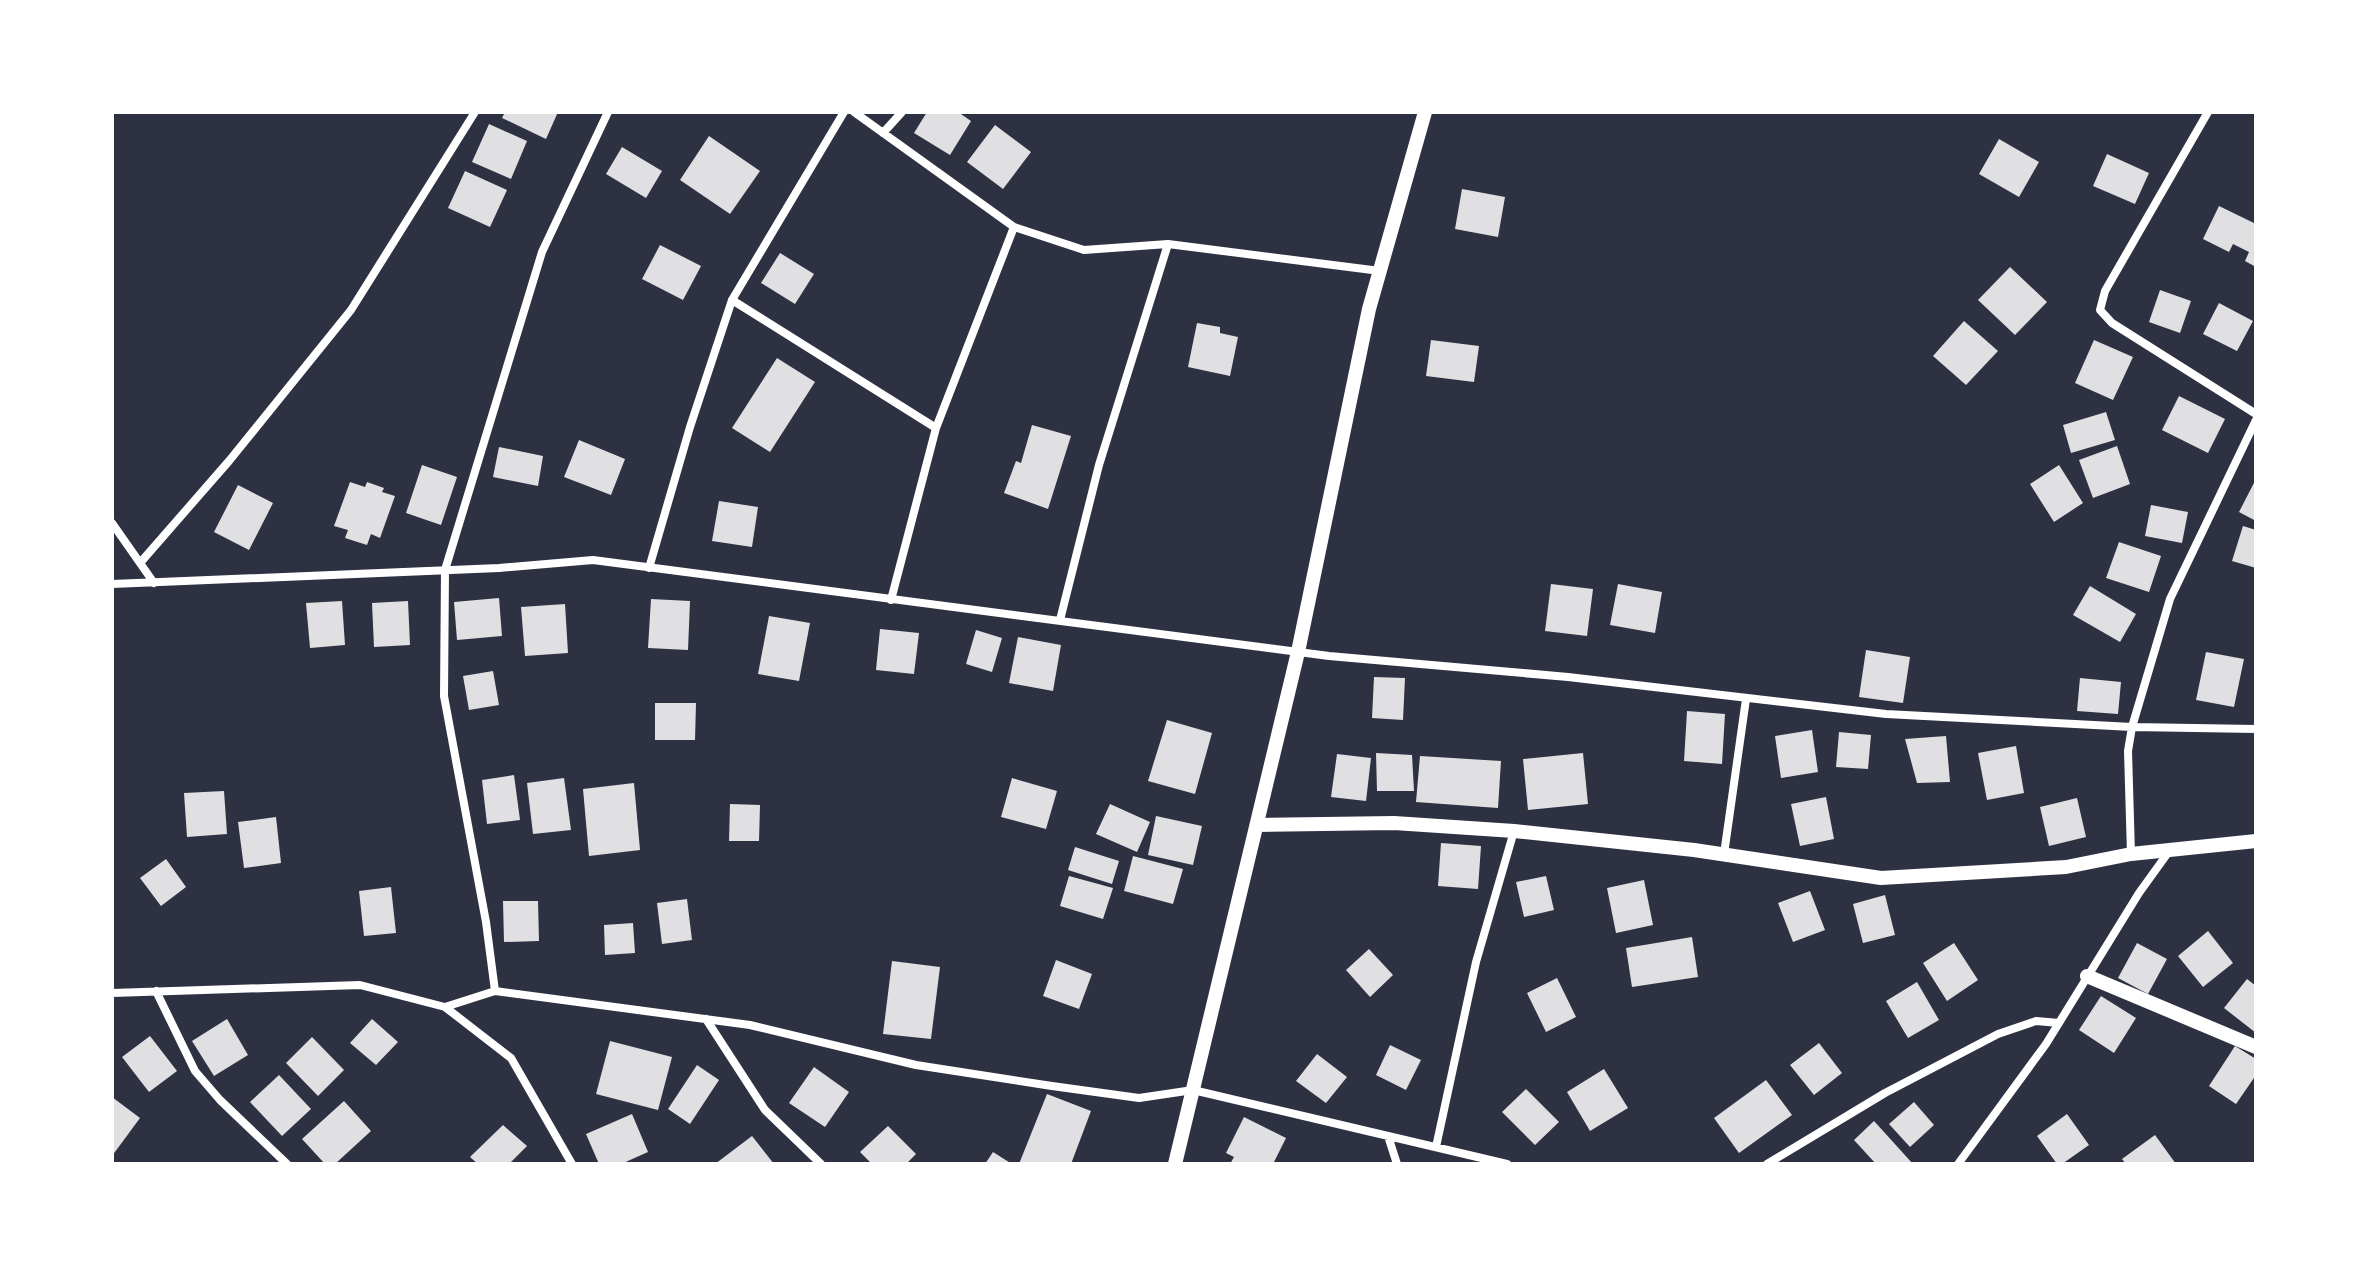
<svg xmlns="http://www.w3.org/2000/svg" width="2368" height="1276" font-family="'Alegreya Sans',sans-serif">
<rect width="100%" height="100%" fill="#2d3142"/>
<path fill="#e0e0e3" d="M505 112H558L546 139 502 118Z
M927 112H958L971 121 950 155 914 133Z
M489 124 527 141 511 179 472 162Z
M995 125 1031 152 1003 189 967 162Z
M709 136 760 171 730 214 680 180Z
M1999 139 2039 162 2019 197 1979 174Z
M622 147 662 171 646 198 606 174Z
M2107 154 2149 173 2135 204 2093 186Z
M465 171 507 190 490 227 448 208Z
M1462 189 1505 197 1498 237 1455 229Z
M2219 206 2256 224V267L2245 261 2249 252 2233 244 2229 252 2203 239Z
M660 245 701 266 683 300 642 279Z
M780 253 814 274 795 304 761 283Z
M2010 267 2047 302 2015 335 1978 300Z
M2160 290 2191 301 2180 333 2149 322Z
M2219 303 2253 321 2237 351 2203 334Z
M1964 321 1998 351 1966 385 1933 356Z
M1197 323 1220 327V333L1238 337 1230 376 1188 367Z
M1431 340 1479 346 1474 382 1426 376Z
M2094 340 2133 357 2113 400 2075 383Z
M777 358 815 382 770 452 732 428Z
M2179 396 2225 419 2208 453 2162 430Z
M2106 412 2115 440 2071 453 2063 425Z
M1032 425 1071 436 1048 509 1004 493 1016 461 1021 463Z
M579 440 625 459 611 495 564 477Z
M2117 446 2130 484 2093 498 2079 460Z
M499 447 543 456 538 486 493 477Z
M422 465 457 477 441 525 406 513Z
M2059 465 2083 503 2054 522 2030 484Z
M2256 479V521L2239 512Z
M350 482 365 487 367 482 384 488 382 492 395 496 380 538 371 534 367 545 345 538 348 530 334 526Z
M238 485 273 503 249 550 214 532Z
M719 501 758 507 752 547 712 541Z
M2151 505 2188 512 2182 543 2145 536Z
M2243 526 2256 530V568L2232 561Z
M2119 542 2161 556 2149 592 2106 578Z
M1551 584 1593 589 1587 636 1545 631Z
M1618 584 1662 592 1655 633 1610 625Z
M2090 586 2136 614 2120 642 2073 615Z
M499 598 502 636 457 640 454 602Z
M651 599 690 601 688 650 648 648Z
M342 601 345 645 310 648 306 603Z
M408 601 410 645 374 647 372 603Z
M565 604 568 653 525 656 521 607Z
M769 616 810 623 799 681 758 674Z
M880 629 919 633 914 674 876 670Z
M976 630 1002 638 992 672 966 664Z
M1018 637 1061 645 1053 691 1009 683Z
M1866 650 1910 657 1903 703 1859 697Z
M2206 652 2244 659 2234 707 2196 700Z
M493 671 499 705 469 710 463 676Z
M1374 677 1405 678 1403 720 1372 718Z
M2080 678 2121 682 2118 714 2077 711Z
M655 703H696L695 740H655Z
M1687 711 1725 714 1722 764 1684 761Z
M1167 720 1212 733 1195 794 1148 781Z
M1812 730 1818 772 1781 778 1775 736Z
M1839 732 1871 735 1868 769 1836 767Z
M1946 736 1950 782 1917 783 1905 739Z
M2016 746 2024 793 1987 800 1978 753Z
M1376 753 1412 755 1414 791H1377Z
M1583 753 1588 804 1528 810 1523 759Z
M1337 754 1371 758 1366 801 1331 797Z
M1420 756 1501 761 1498 808 1416 802Z
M514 775 520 820 487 824 482 780Z
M564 778 571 830 533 834 527 783Z
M1012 778 1057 791 1046 829 1001 817Z
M634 783 640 850 589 856 583 789Z
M224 791 227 834 187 837 184 793Z
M1826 797 1834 839 1800 846 1791 804Z
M2077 798 2086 837 2049 846 2040 807Z
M730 804 760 805 759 841H729Z
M1110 804 1150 822 1137 852 1096 834Z
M1156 816 1202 826 1193 865 1148 855Z
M276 817 281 863 244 868 238 822Z
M1441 843 1481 846 1478 889 1438 886Z
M1075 847 1119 861 1112 884 1068 870Z
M1133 856 1183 869 1173 904 1124 891Z
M166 859 186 887 161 906 140 878Z
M1069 876 1113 888 1103 919 1060 906Z
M1546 876 1554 910 1524 917 1516 882Z
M1644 880 1653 925 1616 933 1607 888Z
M391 887 396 933 364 936 359 891Z
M1810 891 1825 930 1793 942 1778 903Z
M1885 895 1895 935 1863 943 1853 904Z
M687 899 692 940 662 944 657 903Z
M503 901H538L539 941 504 942Z
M633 923 635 953 605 955 604 925Z
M2208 931 2233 963 2203 987 2178 956Z
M1692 937 1698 977 1632 987 1626 948Z
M1954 943 1978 980 1947 1001 1923 963Z
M2137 943 2167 959 2148 994 2118 978Z
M1369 949 1393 975 1370 997 1346 970Z
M1056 960 1092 974 1079 1009 1043 996Z
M892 961 940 967 931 1039 883 1034Z
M1557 978 1576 1017 1546 1032 1527 993Z
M2247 979 2256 986V1033L2224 1008Z
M1917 982 1939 1020 1908 1038 1886 1001Z
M2101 996 2136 1018 2114 1053 2079 1030Z
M227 1019 248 1055 214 1076 192 1041Z
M372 1019 398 1042 376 1065 350 1043Z
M150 1036 177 1071 149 1092 122 1057Z
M312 1037 344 1070 318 1096 286 1063Z
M610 1041 672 1057 658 1110 596 1094Z
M1819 1043 1842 1073 1814 1095 1790 1065Z
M1390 1045 1421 1060 1406 1090 1376 1075Z
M2235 1046 2256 1059V1075L2236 1104 2209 1086Z
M1317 1054 1347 1077 1326 1103 1296 1081Z
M697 1065 719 1080 690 1124 668 1109Z
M814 1067 849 1092 825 1127 789 1103Z
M1604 1069 1628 1108 1590 1131 1567 1092Z
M279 1075 311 1109 282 1136 250 1102Z
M1766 1080 1792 1115 1739 1153 1714 1118Z
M1526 1089 1559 1122 1535 1145 1502 1112Z
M1047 1094 1091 1111 1071 1164H1019Z
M112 1097 140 1118 112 1156Z
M344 1101 371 1131 335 1164H325L302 1139Z
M1914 1102 1934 1125 1910 1147 1889 1124Z
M632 1114 648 1152 621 1164H599L586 1134Z
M2067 1114 2089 1145 2062 1164H2057L2037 1136Z
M1244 1117 1286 1138 1273 1164H1230L1234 1157 1226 1153Z
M1874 1121 1913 1164H1876L1854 1140Z
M503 1125 527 1146 509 1164H478L470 1157Z
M888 1126 916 1154 906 1164H872L860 1152Z
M2155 1135 2176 1164H2126L2122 1159Z
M752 1136 774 1164H715Z
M993 1152 1012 1164H985Z"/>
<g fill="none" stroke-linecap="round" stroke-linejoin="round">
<path stroke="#fff" stroke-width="8" d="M854 112 1014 227 1084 250 1168 244 1380 271
M2208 112 2105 291 2100 310 2112 323 2256 414
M883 133 902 112
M732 300 936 428
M112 523 154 583
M140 563 229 461 351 310 475 112
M649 568 690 427 732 300 844 112
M112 584 499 568 593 560 1329 656 1568 677 1886 714 2132 727 2256 729
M891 600 936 428 1014 227
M1060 620 1099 465 1168 244
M1724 854 1746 699
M2131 854 2128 751 2132 727 2170 599 2256 420
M156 991 195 1071 220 1100 287 1164
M495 991 486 922 444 696 445 570 542 252 608 112
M112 993 360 985 445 1007 511 1058 572 1164
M445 1007 495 991 750 1025 916 1065 1052 1086 1139 1098 1193 1090 1507 1164
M706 1019 765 1110 821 1164
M1388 1136 1397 1164
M1436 1147 1476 962 1514 831
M1767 1164 1885 1093 1998 1034 2036 1021 2059 1023
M1958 1164 2046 1044 2139 893 2170 850"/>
<path stroke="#fff" stroke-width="14" d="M1257 825 1394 823 1514 831 1694 850 1881 878 2066 867 2131 854 2256 841
M2087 976 2256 1047
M1175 1164 1298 652 1369 309 1425 112"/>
</g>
<rect width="2368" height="1276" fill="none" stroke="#ffffff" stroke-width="228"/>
</svg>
